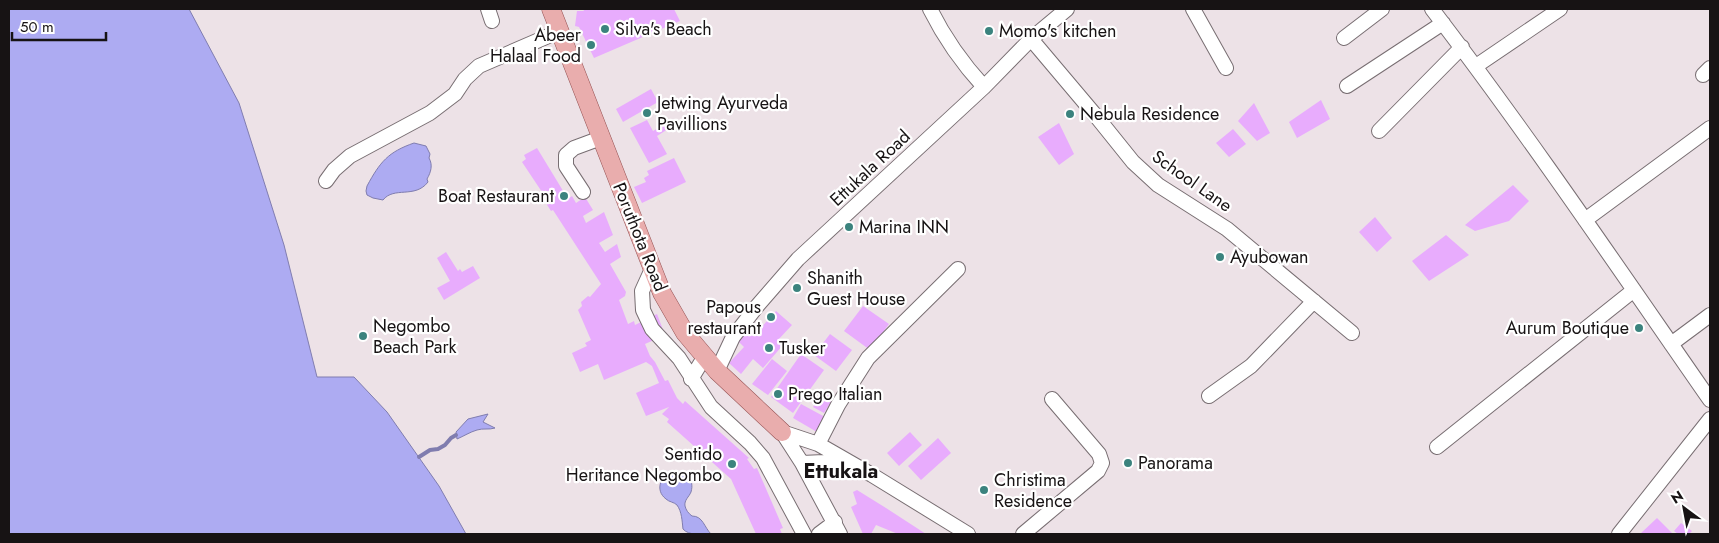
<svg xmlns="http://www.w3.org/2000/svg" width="1719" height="543" font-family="Jost,sans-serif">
<rect width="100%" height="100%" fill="#ede2e7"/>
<path fill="#adabf2" stroke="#807daf" d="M9 9H189L239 103 284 245 317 377H354L387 412 439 486 466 534H9Z
M414 143 426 146 430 154 429 158C433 165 431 172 427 179L428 182C415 199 394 186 383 200L373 198 367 195 366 191 367 186C380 162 388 152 414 143Z
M488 414 483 422 495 428C489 430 483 428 477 430 470 432 464 436 457 439L456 432 468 419Z
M674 471C685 471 695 479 691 492 689 497 684 500 685 506 686 510 688 513 692 516 703 516 704 527 711 534 702 534 689 536 683 529 682 521 682 512 677 505 674 502 669 502 666 499 654 490 661 474 674 471Z"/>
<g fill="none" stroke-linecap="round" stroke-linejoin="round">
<path stroke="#807daf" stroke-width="4" d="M419 457 430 450 438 449 445 445 451 438 456 435"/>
</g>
<path fill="#e8acfd" d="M583 9H674L680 21 594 58 579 27 575 26 577 11H584Z
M651 89 658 102 623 122 616 109Z
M1321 100 1330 119 1297 138 1289 122Z
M1254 103 1270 133 1257 141 1238 121Z
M647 120 653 131 665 124 668 129 657 136 667 154 649 163 630 128Z
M1059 123 1074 154 1059 165 1038 137Z
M1233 129 1246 144 1229 157 1216 143Z
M537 148 568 199 572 196 576 203 585 197 593 210 583 216 586 223 604 212 613 235 599 243 605 252 617 244 621 257 610 264 626 292 625 296 619 300 628 324 634 321 635 325 657 314 665 335 645 344 650 356 655 362 665 381 668 380 677 398 683 404 685 401 749 458 747 459 754 469 757 468 783 528 780 529 782 534H756L731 479 667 422 669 419 662 414 669 407 646 416 636 393 659 383 652 366 646 362 604 380 598 364 580 372 572 353 587 346 585 343 591 340 578 310 582 306 581 302 588 296 590 297 601 284 553 210 551 211 542 197 544 195 522 162 526 159 524 155Z
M674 158 686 182 642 203 634 187 646 182 644 178 649 175 647 171Z
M1513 185 1529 201 1509 221 1475 231 1465 225Z
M1375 217 1392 238 1377 252 1359 232Z
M1446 235 1469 255 1429 281 1412 261Z
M446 252 458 271 460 269 462 272 473 266 480 278 444 300 437 288 450 281 437 258Z
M863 306 889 324 870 350 844 331Z
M776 311 792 325 778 340 783 345 763 368 753 359 741 374 729 363 744 347 738 341 751 326 757 332Z
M830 334 852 350 836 371 814 355Z
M801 354 824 370 793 413 771 397Z
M772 359 787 371 768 395 752 384Z
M824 391 834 397 824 413 813 407Z
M801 404 825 417 817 432 793 418Z
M910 432 922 445 899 466 887 453Z
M938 438 951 453 921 480 908 466Z
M857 490 886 508 926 534H898L876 525 871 534H863L851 507 857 504 853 492Z
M1657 518 1673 534H1640Z
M1681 523 1692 531 1689 534H1678L1674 531Z"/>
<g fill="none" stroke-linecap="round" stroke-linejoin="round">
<defs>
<path id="minor" d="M488 9 492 21
M930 9C945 39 961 62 984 87
M1193 9 1226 68
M1432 9C1529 136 1619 269 1710 400
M1344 38 1382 9
M1031 39 1096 116 1133 162 1158 185 1227 229 1352 333
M1476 66 1560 9
M1703 75 1710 68
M1347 86 1443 23
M1379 131 1462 47
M326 181 334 170 350 156 430 113 455 94 465 79 479 66 560 31
M583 192 566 166V155L574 148 601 138
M1585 220 1710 128
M652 269 642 291 643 310 652 329 679 358 711 407 750 443 763 458 804 534
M1671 344 1710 315
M717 371 733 337 758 305 798 259 984 87 1031 39 1067 9
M691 379 705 356
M1209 396 1251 366 1314 301
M782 432 818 444 872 475 968 534
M782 432 802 463 840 534
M818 444 838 405 868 358 958 269
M1437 447 1634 290
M802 463 846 461
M819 534 835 522
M1023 534 1098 471 1102 463 1099 454 1052 399
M1619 534 1710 419"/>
<path id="major" d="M551 9 662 293 685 333 717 371 782 432"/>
</defs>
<use href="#minor" stroke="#786e72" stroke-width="16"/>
<use href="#major" stroke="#965354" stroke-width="19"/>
<use href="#minor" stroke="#fff" stroke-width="14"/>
<use href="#major" stroke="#e9adad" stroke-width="18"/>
</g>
<g fill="#3b837e" stroke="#fff" stroke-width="2">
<circle cx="605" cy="29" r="5"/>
<circle cx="989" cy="31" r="5"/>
<circle cx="591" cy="45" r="5"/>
<circle cx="647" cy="113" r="5"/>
<circle cx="1070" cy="114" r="5"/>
<circle cx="564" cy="196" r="5"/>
<circle cx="849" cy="227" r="5"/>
<circle cx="1220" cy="257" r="5"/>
<circle cx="797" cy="288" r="5"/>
<circle cx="771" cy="317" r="5"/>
<circle cx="1639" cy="328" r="5"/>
<circle cx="363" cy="336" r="5"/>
<circle cx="769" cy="348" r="5"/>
<circle cx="778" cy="394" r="5"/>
<circle cx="1128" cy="463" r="5"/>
<circle cx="732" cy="464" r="5"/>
<circle cx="984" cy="490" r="5"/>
</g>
<g text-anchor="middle" stroke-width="4.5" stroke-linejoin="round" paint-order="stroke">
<g font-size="18" fill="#171314" stroke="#fff" text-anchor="start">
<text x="615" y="35">Silva's Beach</text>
<text x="999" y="37">Momo's kitchen</text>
<text x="581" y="41" text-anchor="end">Abeer<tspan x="581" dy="21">Halaal Food</tspan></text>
<text x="657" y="109">Jetwing Ayurveda<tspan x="657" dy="21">Pavillions</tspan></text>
<text x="1080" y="120">Nebula Residence</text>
<text x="554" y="202" text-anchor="end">Boat Restaurant</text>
<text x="859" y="233">Marina INN</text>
<text x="1230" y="263">Ayubowan</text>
<text x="807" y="284">Shanith<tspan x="807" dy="21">Guest House</tspan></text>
<text x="761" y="313" text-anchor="end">Papous<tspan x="761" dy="21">restaurant</tspan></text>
<text x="373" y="332">Negombo<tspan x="373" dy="21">Beach Park</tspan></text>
<text x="1629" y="334" text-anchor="end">Aurum Boutique</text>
<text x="779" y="354">Tusker</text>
<text x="788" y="400">Prego Italian</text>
<text x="722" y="460" text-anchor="end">Sentido<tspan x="722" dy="21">Heritance Negombo</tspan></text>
<text x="1138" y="469">Panorama</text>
<text x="994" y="486">Christima<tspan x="994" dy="21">Residence</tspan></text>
</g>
<g font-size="18" fill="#171314" stroke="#fff">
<text transform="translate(870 168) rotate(-43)" y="6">Ettukala Road</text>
<text transform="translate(1192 181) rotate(35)" y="6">School Lane</text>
<text transform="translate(640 237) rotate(68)" y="6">Poruthota Road</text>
</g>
<g font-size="20" font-weight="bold" fill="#171314" stroke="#fff">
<text x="841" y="478">Ettukala</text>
</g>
</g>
<rect width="1719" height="543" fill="none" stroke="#171314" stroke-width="20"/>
<g transform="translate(1684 508) rotate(328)" stroke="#ffffff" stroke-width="4" paint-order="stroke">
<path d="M0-4L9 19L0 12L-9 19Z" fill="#171314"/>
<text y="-8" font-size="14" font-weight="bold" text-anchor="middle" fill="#171314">N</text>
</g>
<path d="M12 32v8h94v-8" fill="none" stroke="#171314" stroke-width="2.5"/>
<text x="20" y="32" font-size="15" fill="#171314" stroke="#ffffff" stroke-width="4" paint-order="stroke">50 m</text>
</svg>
